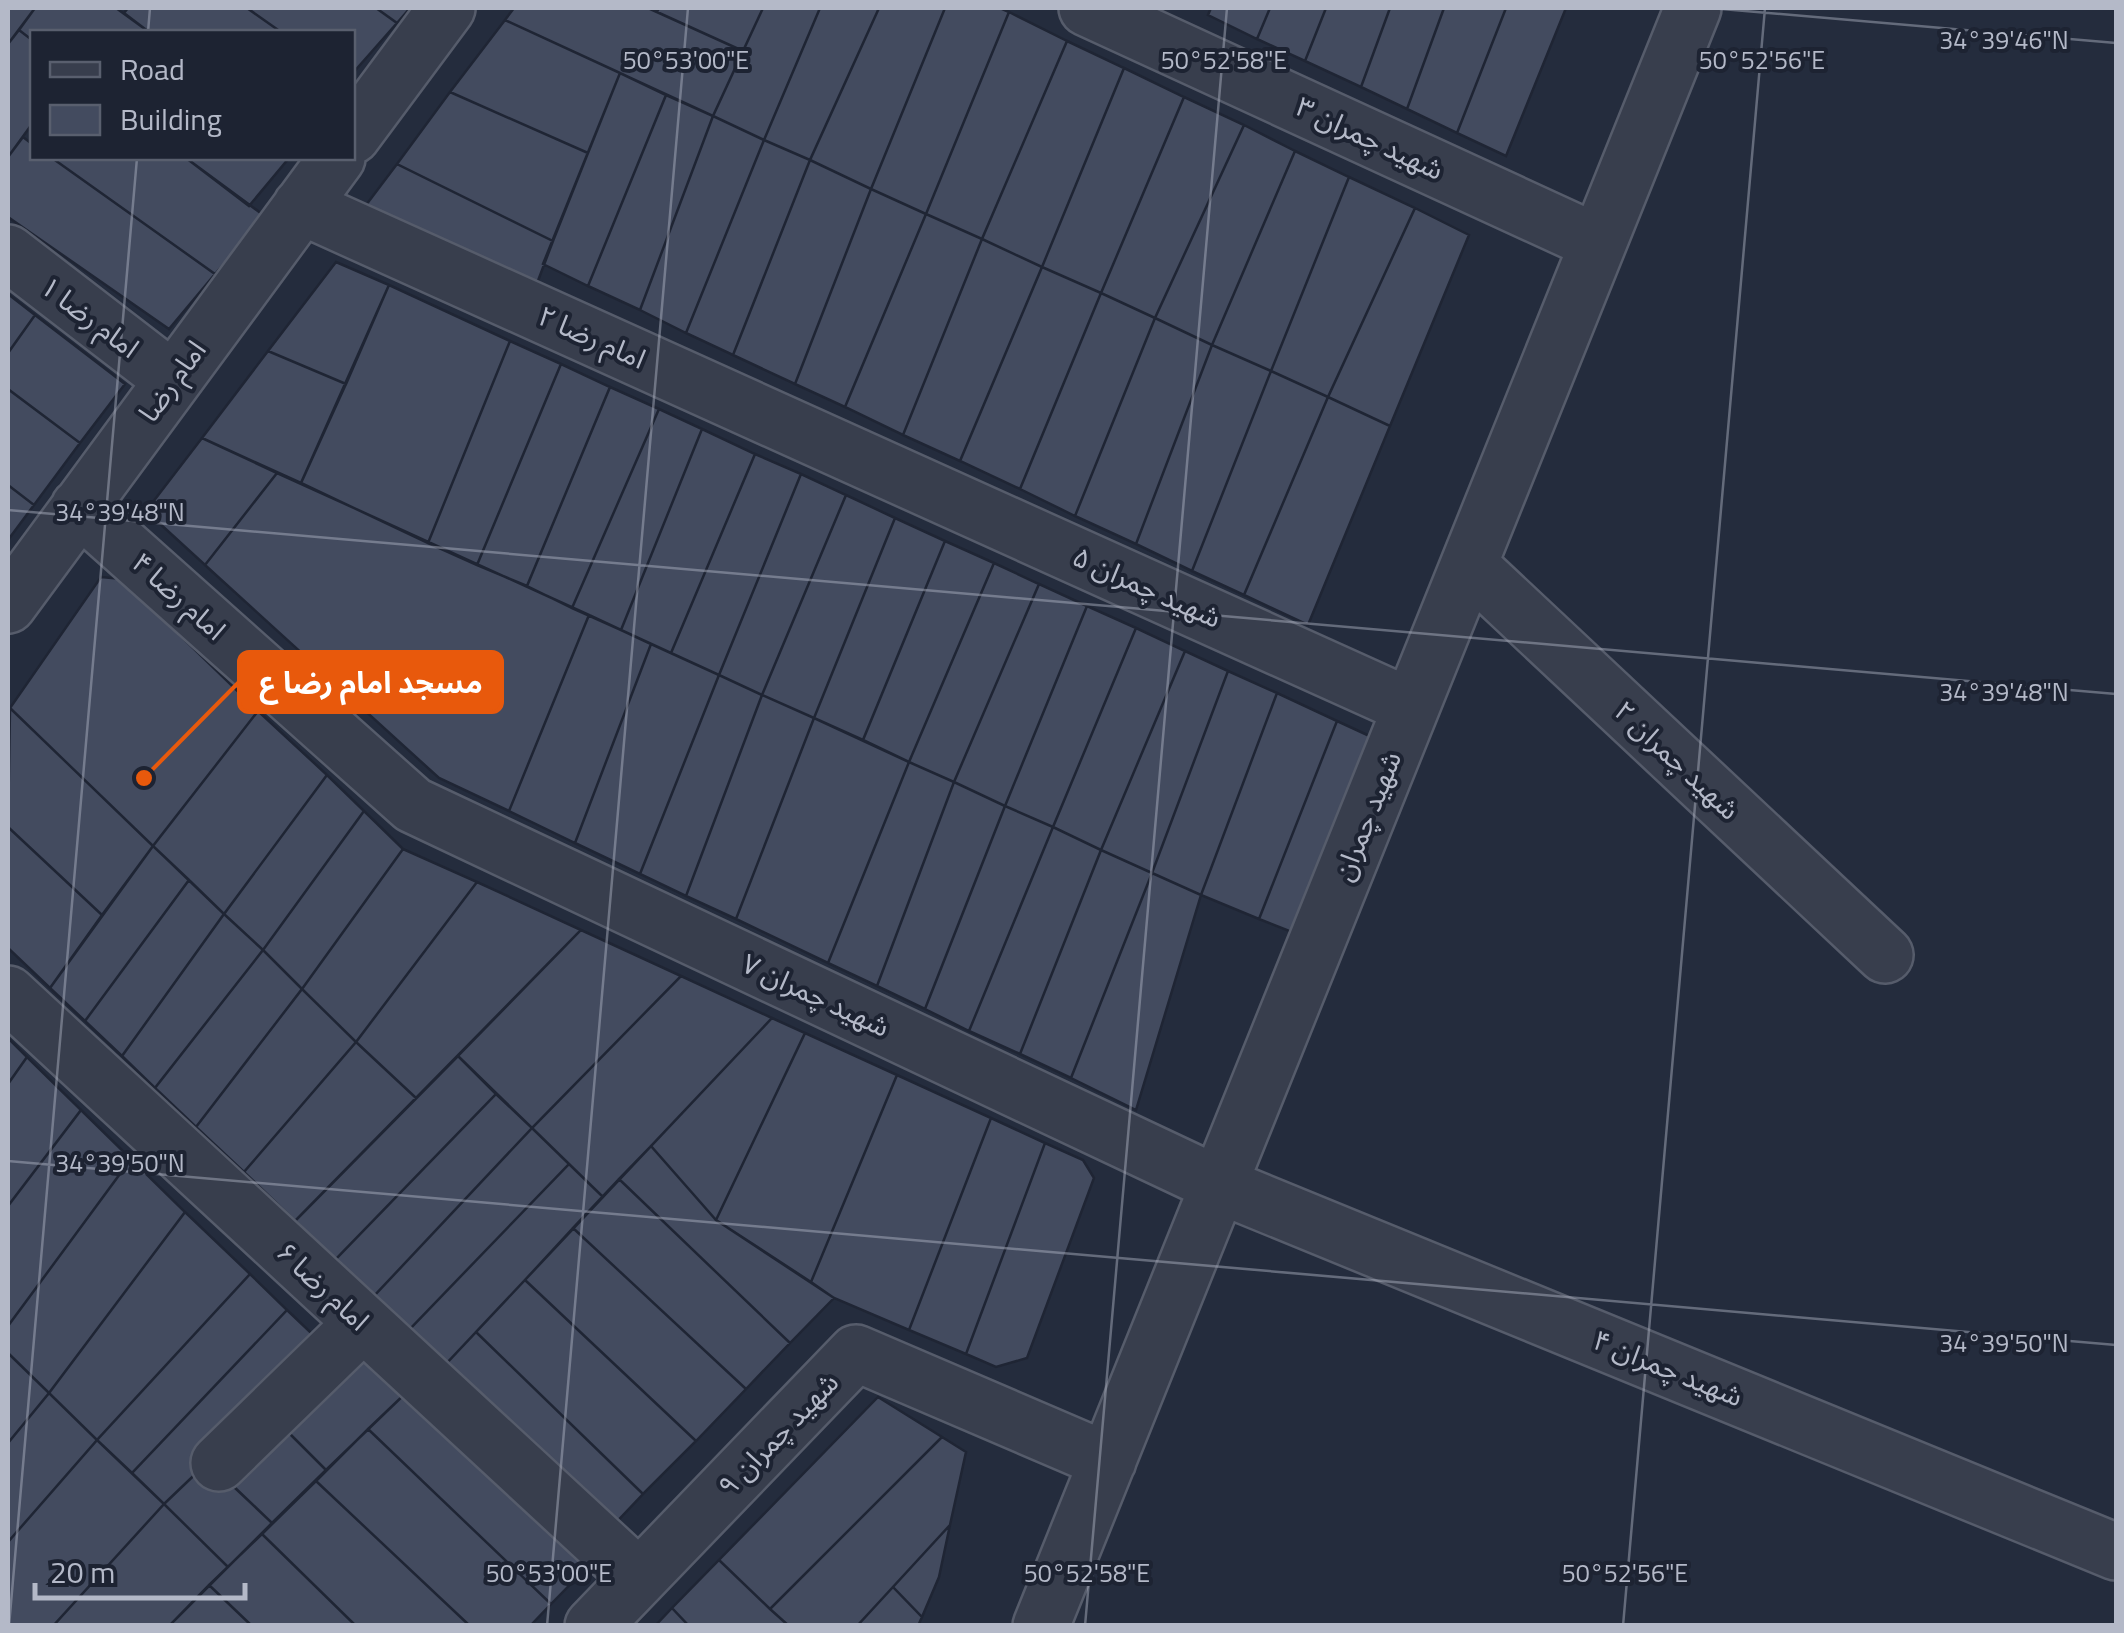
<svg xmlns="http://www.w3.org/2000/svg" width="2124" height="1633" font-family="'Titillium Web','Noto Sans Arabic',sans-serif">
<rect width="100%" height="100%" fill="#242c3d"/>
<path fill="#434b5f" stroke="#1f2534" stroke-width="2.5" d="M8 8H35L8 44Z
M35 8H116L149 32H32V40L19 30Z
M128 8H247L281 32H149L124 13Z
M247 8H376L397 23 352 74V32H281Z
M376 8H410L397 23Z
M514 8H648L743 51 713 116 505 20Z
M659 8H763L743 51 657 12Z
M763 8H820L764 140 713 116Z
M820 8H879L810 160 764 140Z
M879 8H945L871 189 810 160Z
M945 8H1000L1009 12 926 214 871 189Z
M1211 8H1270L1257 39 1208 15Z
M1270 8H1326L1305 61 1257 39Z
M1326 8H1390L1361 87 1305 61Z
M1390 8H1444L1407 109 1361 87Z
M1444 8H1506L1457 133 1407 109Z
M1506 8H1566L1506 156 1457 133Z
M1009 12 1067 41 982 239 926 214Z
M505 20 620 73 588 153 450 92Z
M19 30 32 40V124L8 157V44Z
M1067 41 1124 68 1042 267 982 239Z
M1124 68 1184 97 1101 293 1042 267Z
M620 73 666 95 588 286 543 264Z
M450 92 588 153 553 241 397 164Z
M666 95 713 116 640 310 588 286Z
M1184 97 1244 125 1155 318 1101 293Z
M713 116 764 140 686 333 640 310Z
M1244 125 1295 151 1212 345 1155 318Z
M23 137 32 144V158H52L215 274 169 329 8 217V157Z
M764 140 810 160 733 355 686 333Z
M1295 151 1349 177 1271 371 1212 345Z
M52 158H186L266 217 215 274Z
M186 158H289L249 206Z
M810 160 871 189 795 384 733 355Z
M397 164 553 241 533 294 360 213Z
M1349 177 1415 208 1328 397 1271 371Z
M871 189 926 214 845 407 795 384Z
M1415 208 1469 235 1390 426 1328 397Z
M926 214 982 239 903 435 845 407Z
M982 239 1042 267 960 461 903 435Z
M336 262 389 285 346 384 268 351Z
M1042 267 1101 293 1020 489 960 461Z
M389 285 510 341 428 543 301 483Z
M1101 293 1155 318 1075 516 1020 489Z
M8 294 35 315 8 353Z
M35 315 125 384 80 443 8 389V353Z
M1155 318 1212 345 1136 544 1075 516Z
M510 341 561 364 477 565 428 543Z
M1212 345 1271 371 1192 571 1136 544Z
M268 351 346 384 301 483 202 438Z
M561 364 610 387 527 586 477 565Z
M1271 371 1328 397 1244 595 1192 571Z
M610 387 659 409 572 608 527 586Z
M8 389 80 443 34 505 8 485Z
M1328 397 1390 426 1308 625 1244 595Z
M659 409 702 429 621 630 572 608Z
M702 429 755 454 671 653 621 630Z
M202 438 277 473 205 565 146 511Z
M755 454 801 474 719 675 671 653Z
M277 473 589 615 509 811 439 778 205 565Z
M801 474 846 495 762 695 719 675Z
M8 485 34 505 8 540Z
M846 495 895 518 814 718 762 695Z
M895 518 945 541 863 740 814 718Z
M945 541 994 563 909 762 863 740Z
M994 563 1039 584 954 782 909 762Z
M101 577 122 579 258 711 153 846 10 708Z
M1039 584 1087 606 1005 806 954 782Z
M1087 606 1136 628 1053 827 1005 806Z
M589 615 651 644 575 843 509 811Z
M1136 628 1185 651 1101 850 1053 827Z
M651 644 719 675 640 874 575 843Z
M1185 651 1228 671 1152 873 1101 850Z
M1228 671 1277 693 1201 895 1152 873Z
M719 675 762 695 686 896 640 874Z
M1277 693 1337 721 1259 919 1201 895Z
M762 695 814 718 736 919 686 896Z
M10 708 153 846 102 915 8 827Z
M258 711 327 775 224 914 153 846Z
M814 718 909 762 828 963 736 919Z
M1337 721 1389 745 1307 938 1259 919Z
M909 762 954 782 877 986 828 963Z
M327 775 364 811 263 950 224 914Z
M954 782 1005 806 925 1009 877 986Z
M1005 806 1053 827 969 1031 925 1009Z
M364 811 403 849 302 989 263 950Z
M8 827 102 915 50 988 8 948Z
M1053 827 1101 850 1020 1054 969 1031Z
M153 846 189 880 85 1021 50 988Z
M403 849 477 882 356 1042 302 989Z
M1101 850 1152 873 1071 1078 1020 1054Z
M1152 873 1201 895 1136 1110 1071 1078Z
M189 880 224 914 122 1056 85 1021Z
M477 882 581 930 416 1098 356 1042Z
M224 914 263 950 155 1088 122 1056Z
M581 930 681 976 532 1128 458 1056Z
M263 950 302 989 196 1127 155 1088Z
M681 976 772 1018 603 1197 532 1128Z
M302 989 356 1042 244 1172 196 1127Z
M772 1018 805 1033 716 1220 651 1146Z
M805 1033 897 1075 811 1282 716 1220Z
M8 1038 27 1057 8 1084Z
M356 1042 416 1098 295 1221 244 1172Z
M458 1056 496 1094 335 1260 295 1221Z
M27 1057 81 1110 8 1206V1084Z
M897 1075 991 1118 909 1330 834 1298 811 1282Z
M496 1094 532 1128 374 1296 335 1260Z
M81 1110 131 1159 8 1326V1206Z
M991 1118 1045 1143 966 1354 909 1330Z
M532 1128 569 1164 409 1330 374 1296Z
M1045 1143 1083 1160 1094 1178 1027 1358 996 1367 966 1354Z
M651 1146 716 1220 834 1298 790 1343 619 1179Z
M131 1159 185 1212 49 1393 8 1353V1326Z
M569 1164 603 1197 445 1365 409 1330Z
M619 1179 790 1343 746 1389 573 1228Z
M185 1212 250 1274 97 1440 49 1393Z
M573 1228 746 1389 696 1441 525 1280Z
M250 1274 287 1310 132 1473 97 1440Z
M525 1280 696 1441 643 1494 476 1332Z
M287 1310 327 1348 164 1504 132 1473Z
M476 1332 643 1494 608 1531 445 1365Z
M356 1342 409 1390 326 1470 275 1419Z
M8 1353 49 1393 8 1443Z
M409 1390 596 1558 551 1604 368 1429Z
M49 1393 97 1440 8 1542V1443Z
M878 1397 942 1437 770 1609 719 1560Z
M275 1419 326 1470 272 1523 219 1473Z
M368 1429 551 1604 530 1626H470L316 1481Z
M942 1437 966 1452 950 1525 857 1626H789L770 1609Z
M97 1440 164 1504 53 1626H8V1542Z
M208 1462 272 1523 228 1567 164 1504Z
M316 1481 470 1626H356L262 1534Z
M164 1504 228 1567 169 1626H53Z
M950 1525 939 1577 922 1617 893 1587Z
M262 1534 356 1626H252L209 1585Z
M719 1560 770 1609 789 1626H689L672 1608Z
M209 1585 252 1626H169Z
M893 1587 922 1617 918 1626H857Z
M672 1608 689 1626H655Z"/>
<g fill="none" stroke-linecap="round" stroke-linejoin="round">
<defs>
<path id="minor" d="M1087 8 1598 243
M352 136 447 8
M301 206 1411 707
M8 253 173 380
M79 507 413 805 1219 1185 2116 1552
M1469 565 1885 955
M8 605 337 158
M8 994 639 1578
M219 1463 363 1323
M593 1626 856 1353 1108 1461
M1041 1626 1693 8"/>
</defs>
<use href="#minor" stroke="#565c6b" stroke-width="60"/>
<use href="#minor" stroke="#383e4d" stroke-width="55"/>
</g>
<path fill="none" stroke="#b4b9c8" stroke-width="2.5" stroke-opacity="0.45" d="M1710 8 2116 43M148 32 150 8M8 510 2116 694M8 1161 2116 1345M9 1626 137 158M547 1626 688 8M1085 1626 1227 8M1623 1626 1765 8"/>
<g text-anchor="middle" stroke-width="8" stroke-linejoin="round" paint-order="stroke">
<g font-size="28" fill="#b4b9c8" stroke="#1d2332">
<text transform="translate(1370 138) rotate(25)" y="10">شهید چمران ۳</text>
<text transform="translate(90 317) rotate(37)" y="10">امام رضا ۱</text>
<text transform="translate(592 337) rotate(24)" y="10">امام رضا ۲</text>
<text transform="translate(172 381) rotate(-54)" y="10">امام رضا</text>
<text transform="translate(1147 587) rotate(24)" y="10">شهید چمران ۵</text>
<text transform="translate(179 596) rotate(42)" y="10">امام رضا ۴</text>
<text transform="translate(1677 760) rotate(43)" y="10">شهید چمران ۲</text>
<text transform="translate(1367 816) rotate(-68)" y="10">شهید چمران</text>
<text transform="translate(816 995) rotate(25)" y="10">شهید چمران ۷</text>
<text transform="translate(323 1286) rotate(43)" y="10">امام رضا ۶</text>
<text transform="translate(1668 1368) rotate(22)" y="10">شهید چمران ۴</text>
<text transform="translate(778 1434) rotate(-46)" y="10">شهید چمران ۹</text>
</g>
</g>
<g font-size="25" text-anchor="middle" fill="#b4b9c8" stroke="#1d2332" stroke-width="8" stroke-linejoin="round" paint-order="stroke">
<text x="2004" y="49">34°39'46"N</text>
<text x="686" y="69">50°53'00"E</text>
<text x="1224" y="69">50°52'58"E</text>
<text x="1762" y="69">50°52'56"E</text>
<text x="120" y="521">34°39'48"N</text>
<text x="2004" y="701">34°39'48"N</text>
<text x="120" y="1172">34°39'50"N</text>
<text x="2004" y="1352">34°39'50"N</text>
<text x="549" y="1582">50°53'00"E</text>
<text x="1087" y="1582">50°52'58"E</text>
<text x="1625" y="1582">50°52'56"E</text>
</g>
<path fill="none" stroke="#e8590c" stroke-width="4" d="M144 778L239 682"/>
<circle fill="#e8590c" stroke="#1d2332" stroke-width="4" cx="144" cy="778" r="10"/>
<rect fill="#e8590c" stroke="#e8590c" stroke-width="4" x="239" y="652" width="263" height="60" rx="10"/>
<g font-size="30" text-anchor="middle" font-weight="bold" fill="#fff">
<text x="371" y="693">مسجد امام رضا ع</text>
</g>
<rect width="2124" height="1633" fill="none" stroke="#b4b9c8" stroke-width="20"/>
<rect x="30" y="30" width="325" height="130" fill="#1d2332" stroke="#595f6e" stroke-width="2.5"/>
<rect x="50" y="62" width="50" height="15" fill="#383e4d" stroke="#595f6e" stroke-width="2.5"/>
<text x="120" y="80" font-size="30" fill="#b4b9c8">Road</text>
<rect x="50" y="105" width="50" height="30" fill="#434b5f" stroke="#595f6e" stroke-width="2.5"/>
<text x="120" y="130" font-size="30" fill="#b4b9c8">Building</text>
<path d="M35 1583v15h210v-15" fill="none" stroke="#b4b9c8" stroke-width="5"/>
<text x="50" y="1583" font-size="30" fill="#b4b9c8" stroke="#1d2332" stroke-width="8" paint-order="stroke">20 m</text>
</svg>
